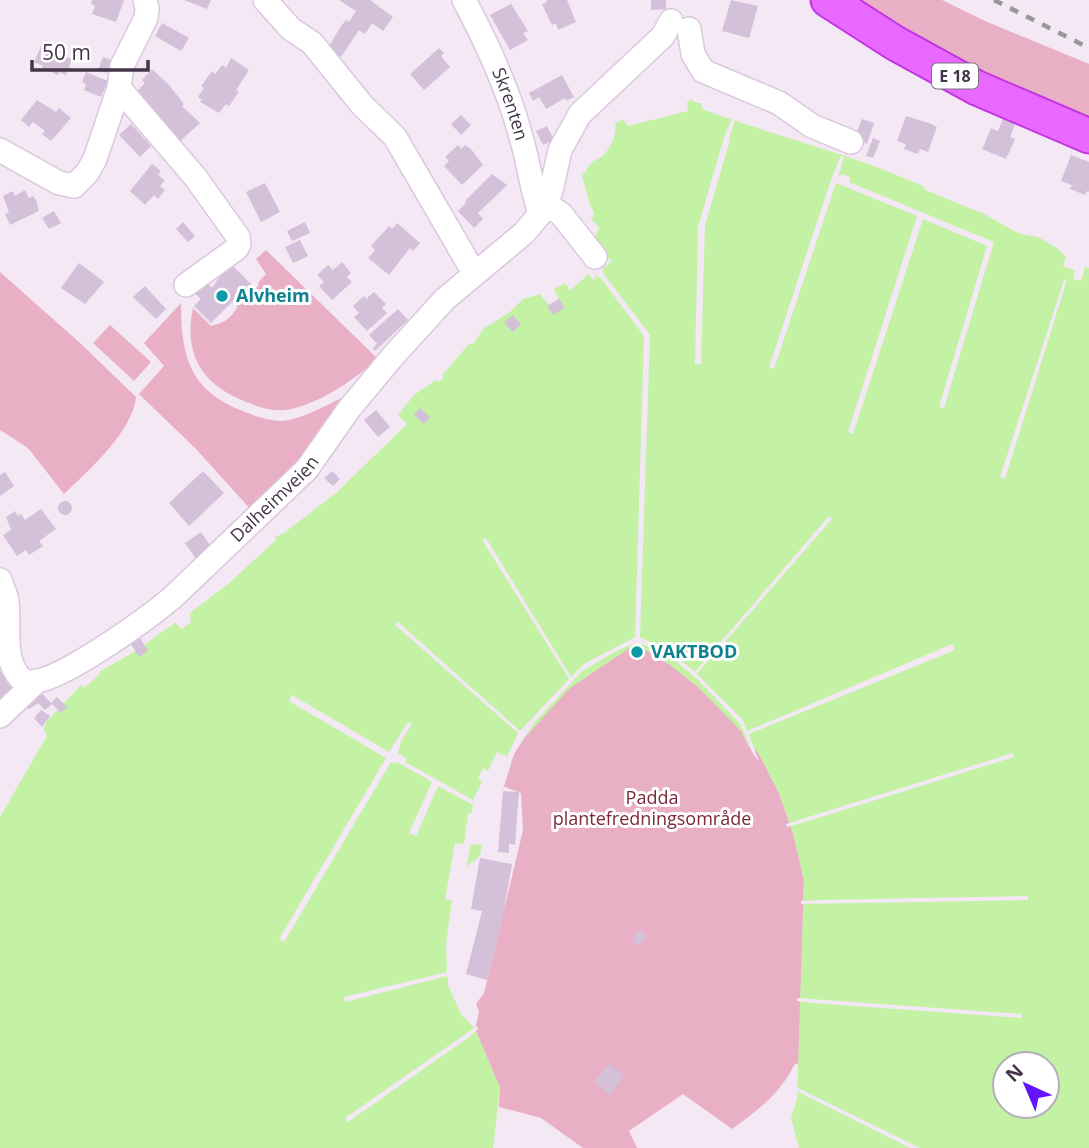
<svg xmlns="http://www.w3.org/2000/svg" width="1089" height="1148" font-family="'Open Sans',sans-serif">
<rect width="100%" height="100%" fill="#f3e8f4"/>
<path fill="#e9b0c5" d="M844 0H942L985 21 1089 64V121L1010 93Z
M266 250 378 359C353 380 327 399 295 408 279 413 264 409 249 403 203 386 183 356 193 308L211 326C226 322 230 319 238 306 243 299 253 292 259 285L258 283 266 274 256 259Z
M0 272 79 342 136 397C133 431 88 471 64 494L28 448 0 430Z
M181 303C181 359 191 393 248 413 261 418 276 423 290 420 316 413 340 398 364 386L318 446 254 513 195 448 139 394 164 366 144 343Z
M110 325 151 362 134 381 93 343Z
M637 644 704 681 758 752 779 793 793 833 804 880 799 1063 795 1064C778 1096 760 1108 732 1129L683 1094 629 1131 637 1148H583L541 1118 499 1107 500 1088 475 1029 479 1012 476 1004 484 993 523 830 521 793 502 786 511 760 520 742 576 678 619 650Z"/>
<path fill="#c3f2a4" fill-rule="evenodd" d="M691 99 696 103H701L702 109C775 136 852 154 923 186L925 190 984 214 1020 234 1038 237 1057 248 1066 257 1063 266 1075 271 1073 279 1081 281 1085 267 1089 268V1148H799L791 1118 797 1100 804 880 793 833 779 793 758 752 748 746 741 731 698 687 670 665 638 645H634L570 688 518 745 482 819V843L480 856 467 866 455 913 448 957V985L461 1014 475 1029 500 1088 493 1148H0V817L47 736 44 730 46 722 81 685 84 688 100 674 99 672 134 652 175 623 182 629 191 622 190 613 228 584 276 540 275 537 284 533 336 493 407 424 398 415 414 395 436 380 438 382 443 379V374L468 345 474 343 483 329 510 312 523 299 540 294 549 305 559 299 554 289 565 283 570 291 589 274 591 270 598 277 604 272 602 270 611 261 593 241 599 228 592 220 594 212 591 208 582 176 593 161C606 159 618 137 615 124L623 119 628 126 688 111 687 102ZM1005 1064H1047V1106H1005Z"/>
<path fill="#f3e8f4" d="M732 118 735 119 729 139 730 140 705 225 701 364H695L698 227 724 138Z
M841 156 844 157 838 178 842 174 850 177 849 182 994 242 944 408 939 407 987 246 923 219 853 434 848 432 917 216 836 183 774 369 769 367 833 174Z
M606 256 611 261 602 269 603 273 650 335 640 637 672 653 695 672 829 516 832 519 697 674 743 720 747 731 952 644 955 650 749 734 759 762 752 752 741 725 698 680 671 657 646 645 633 644 616 651 581 672 534 723 514 754 502 793 485 820 484 845 471 844 451 948 452 984 460 1002 453 998 447 976 345 1002 344 997 447 972 446 944 452 900 445 899 455 843 464 844 468 814H471L473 805 438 786 416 836 409 833 432 782 397 762 395 764 391 762 284 942 279 939 386 758 289 701 292 695 389 752 408 722 412 724 401 741 398 753 407 759 405 762 473 800 482 782 478 779 483 768 488 771 497 752 507 757 518 733 395 625 398 622 520 731 569 679 482 540 486 538 571 677 584 664 635 637 644 336 600 277 598 278 592 271 596 278 593 280 587 271 590 266 598 272Z
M1070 270 1005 479 1000 477 1064 280 1066 281Z
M1013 753 1014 757 805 822 787 827 786 824Z
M1028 896V900L801 904V901L819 900Z
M797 998 1022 1014V1018L813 1003 797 1001Z
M477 1026 478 1029 472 1035 348 1122 345 1118Z
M794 1086 806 1092 920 1148H910L804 1095 794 1089Z"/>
<path fill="#d4c0d9" d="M92 0H124L116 22 92 14 95 6 91 4Z
M184 0H211L207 9Z
M339 0H370L393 17 383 31 372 23 365 34 359 30 341 57 328 48 341 26 346 20 349 22 356 11Z
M546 0H567L576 22 558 30 556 23 552 25 542 4 547 2Z
M651 0H666V9L651 10Z
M731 0 758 6 749 38 722 31Z
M511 4 528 31 523 33 528 40 510 50 490 15Z
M162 23 189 38 181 51 155 36Z
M41 46 59 52 58 54 72 59 66 75 59 72 58 75 42 68 43 66 34 62Z
M439 48 444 53 441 56 450 67 424 90 410 74Z
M103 57 111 60 107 73 98 70Z
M231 58 249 70 236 90 239 92 229 106 226 104 219 113 200 102 202 100 198 97 204 88 201 86 212 71 215 74 222 65 226 68Z
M152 69 169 85 184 104 182 106 200 123 175 146 130 98 145 83 142 80Z
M86 72 108 81 101 97 84 90 86 84 82 82Z
M562 75 574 97 566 101 565 98 546 109 539 97 533 101 529 93Z
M37 100 56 112 59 108 71 118 51 141 42 134 45 131 33 122 29 127 21 120Z
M461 115 471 125 461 135 451 124Z
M906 116 929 123 937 127 928 152 920 149 918 154 904 149 906 144 897 141Z
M862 119 874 123 867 144 864 143 863 145 856 142 854 139Z
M1003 119 1015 125 1010 137 1015 139 1006 159 982 149 991 128 998 131Z
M131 124 151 146 140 157 119 135Z
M547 126 554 140 543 145 536 131Z
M873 138 880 141 873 158 866 156Z
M458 145 461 149 465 145 471 149 483 165 462 185 444 166 449 161 445 157Z
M1071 155 1089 162V192L1087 191 1085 195 1070 189 1072 185 1061 181Z
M152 164 161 171 158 175 165 180 160 186 165 190 158 199 154 195 145 205 130 191Z
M492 174 507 185 478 213 483 219 474 228 458 211 466 203 465 201Z
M265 183 280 212 261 222 246 192Z
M25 190 29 198 33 196 36 200 39 211 10 225 5 214 9 212 3 196 13 191 15 196Z
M54 211 61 223 49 229 42 218Z
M183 222 195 236 188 242 176 229Z
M305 222 310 233 292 241 287 231Z
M397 223 420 243 413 251 410 248 389 275 368 258 375 250 371 246 389 226 392 229Z
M300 240 308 256 293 263 285 247Z
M342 262 351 273 347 277 352 282 332 300 319 286 324 282 317 275 328 265 333 270Z
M79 263 104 282 85 304 61 288Z
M232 265 255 288 237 306 232 302 211 323 194 306 201 299 194 293 206 281 212 288 222 273Z
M145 286 166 309 156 319 133 297Z
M374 292 386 304 382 308 387 313 367 331 354 317 359 313 353 306 364 296 368 301 367 298Z
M559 299 565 308 553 315 547 306Z
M398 309 408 320 375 351 373 348 377 344 369 335Z
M513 315 521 325 512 332 504 322Z
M420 408 430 417 424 424 414 415Z
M376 410 390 427 378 437 364 420Z
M203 471 224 493 189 526 169 503Z
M332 471 340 479 333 486 324 478Z
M5 472 14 486 0 496V475Z
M58 508a7 7 0 1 1 14 0a7 7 0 1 1-14 0Z
M41 509 56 529 39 541 43 546 29 555 26 550 17 556 3 535 11 530 6 517 15 511 18 516 21 514 25 520Z
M201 532 212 548 196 559 185 543Z
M140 638 148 651 139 657 131 644Z
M0 671 20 689 6 704 0 699Z
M38 689 51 703 57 697 67 707 61 713 52 704 45 710 38 703 29 709 22 702Z
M41 710 50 716 42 727 34 718Z
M503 791 519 792 515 845 509 844V853L498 852Z
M480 858 512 864 503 915 487 980 466 974 482 911 471 909Z
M640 930 648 937 639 946 631 939Z
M609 1064 624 1076 610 1095 594 1082Z"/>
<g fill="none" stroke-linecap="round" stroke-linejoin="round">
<defs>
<g id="minor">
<path d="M265 0 291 29 312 43 362 105 395 137 474 273"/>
<path id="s1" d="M464 0C486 41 506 84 519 130 528 158 531 186 540 214"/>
<path d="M689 29 693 54 703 71 779 103 812 126 851 142"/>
<path d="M119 88 196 178 238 237 239 244 236 249 186 285"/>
<path d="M0 150 59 183 74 186"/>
<path d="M74 186 87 173 95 159 119 88 122 66 146 18 147 8 145 0"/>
<path d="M545 203 561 214 595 257"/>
<path id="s2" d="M0 580C2 587 6 594 7 601 10 624 3 654 17 674 20 679 25 682 30 682 59 683 148 618 172 598L307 469 349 409 394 355 445 299 524 233 540 214 551 191 560 150 580 114 663 36 671 21"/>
<path d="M0 716 37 681"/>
</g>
<path id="highway" d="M828 0 895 43 977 88 1089 136"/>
</defs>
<use href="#minor" stroke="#dbc7de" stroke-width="26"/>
<use href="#highway" stroke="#c136e0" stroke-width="37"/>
<use href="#minor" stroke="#fff" stroke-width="23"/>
<use href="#highway" stroke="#e968ff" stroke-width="33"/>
<path stroke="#979797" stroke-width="4.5" stroke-dasharray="9 9" stroke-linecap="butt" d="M994 0 1089 48"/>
</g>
<g fill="#0f9aa8" stroke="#fff" stroke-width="2.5">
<circle cx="222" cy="296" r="7"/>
<circle cx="637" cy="652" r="7"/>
</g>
<g text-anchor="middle" stroke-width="6" stroke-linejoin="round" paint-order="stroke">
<rect fill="#fff" stroke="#7c727f" stroke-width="2" x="932" y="63.5" width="46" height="25" rx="5"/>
<g font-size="16" font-weight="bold" fill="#443648">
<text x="955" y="82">E 18</text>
</g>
<g font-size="18" fill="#443648" stroke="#fff">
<text dy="6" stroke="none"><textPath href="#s1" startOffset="114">Skrenten</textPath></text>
<text dy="6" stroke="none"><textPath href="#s2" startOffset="422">Dalheimveien</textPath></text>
</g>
<g font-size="18" font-weight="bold" fill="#0d838f" stroke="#fff" text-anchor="start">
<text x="236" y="302">Alvheim</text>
<text x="651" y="658">VAKTBOD</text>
</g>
<g font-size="18" fill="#7b2838" stroke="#fff">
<text x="652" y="804">Padda<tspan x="652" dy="21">plantefredningsområde</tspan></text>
</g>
</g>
<g transform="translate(1026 1085) rotate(316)"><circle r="33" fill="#ffffff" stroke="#b4afb6" stroke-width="2"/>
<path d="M0-5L12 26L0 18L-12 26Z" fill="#6316fd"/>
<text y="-10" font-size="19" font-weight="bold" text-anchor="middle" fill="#443648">N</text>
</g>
<path d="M32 60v10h116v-10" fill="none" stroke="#443648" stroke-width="3.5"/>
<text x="42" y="60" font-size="21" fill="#443648" stroke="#ffffff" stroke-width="5" paint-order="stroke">50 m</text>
</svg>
